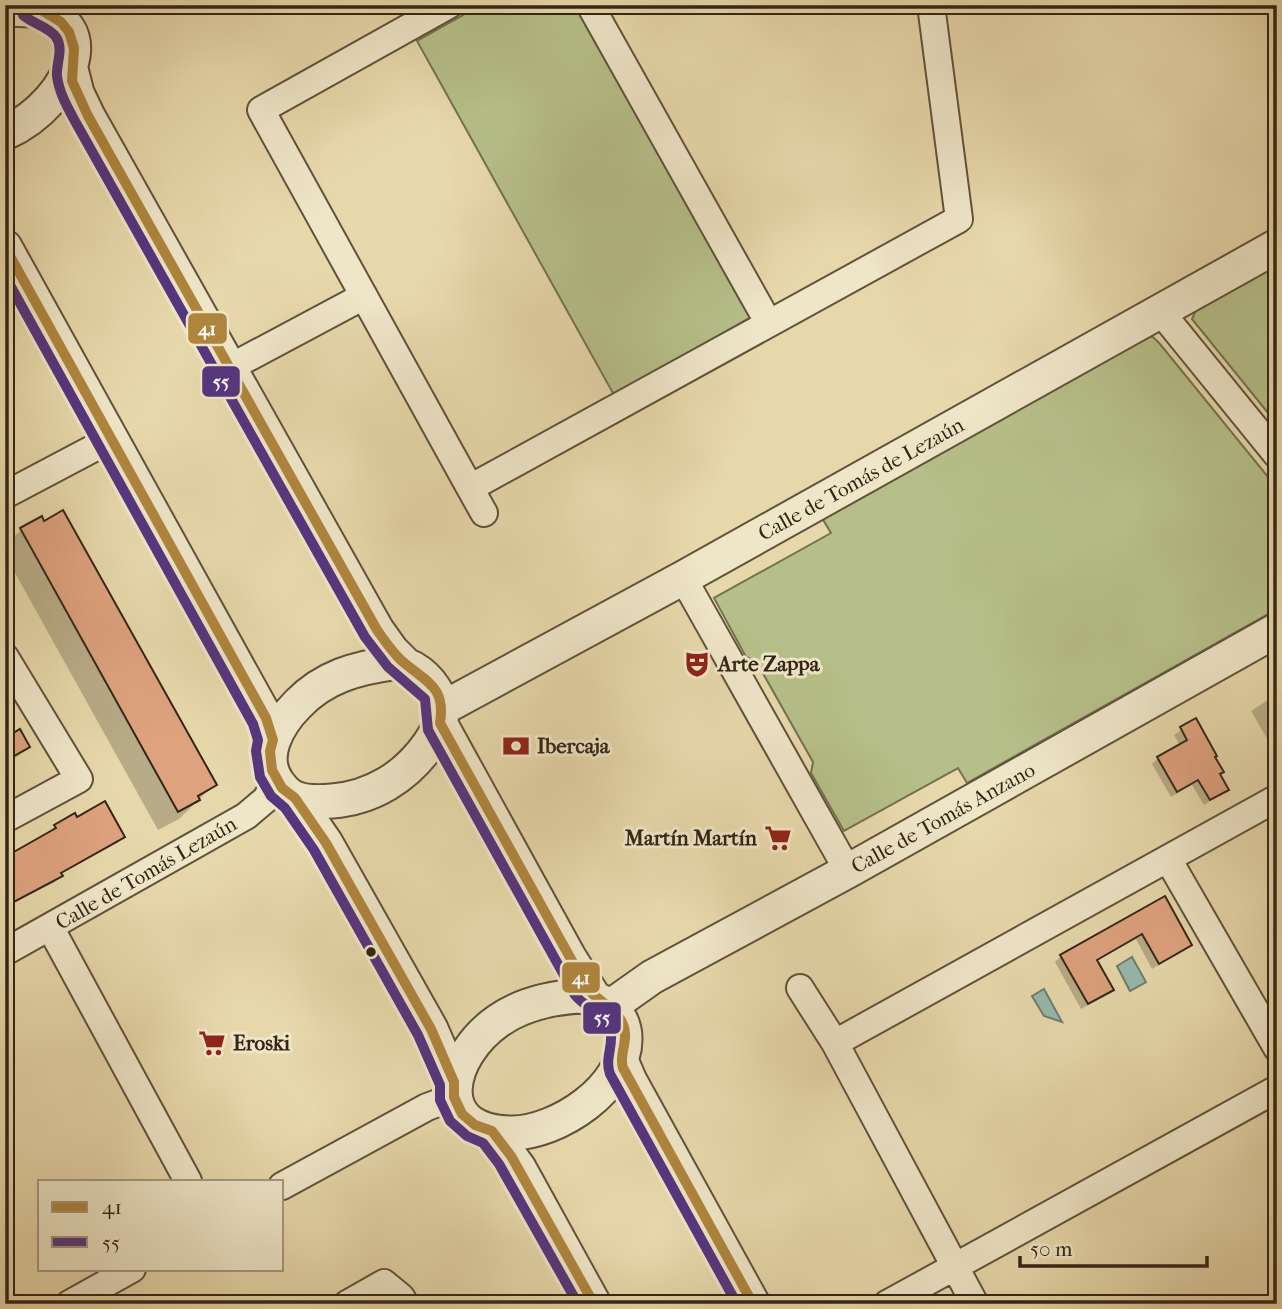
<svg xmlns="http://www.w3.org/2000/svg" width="1282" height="1309" font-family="'IM FELL French Canon',serif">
<rect width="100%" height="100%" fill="#e7d8ab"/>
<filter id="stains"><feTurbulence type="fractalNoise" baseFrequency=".00286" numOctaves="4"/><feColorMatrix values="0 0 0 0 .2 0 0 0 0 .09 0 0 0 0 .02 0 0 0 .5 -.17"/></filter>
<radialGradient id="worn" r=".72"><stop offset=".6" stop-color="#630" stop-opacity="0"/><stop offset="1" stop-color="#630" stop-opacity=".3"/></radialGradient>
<path fill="#b6bf89" stroke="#747250" stroke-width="2" d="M481 5H575L751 317 614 395 417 41Z
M1277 264V424L1192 319 1197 308Z
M1147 337H1153L1160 344 1277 488V609L967 783 958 768 844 831 811 773 813 762 756 661 746 657 714 598 831 533 822 518Z"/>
<path fill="#97b9ac" stroke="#6f7e70" stroke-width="2" d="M1132 957 1146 982 1130 991 1117 966Z
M1044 989 1062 1022 1044 1016 1032 996Z"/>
<path fill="#0003" d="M41 519 214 785 179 819 158 830 5 555V545L21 530Z
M1277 694V756L1251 711Z
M5 720 14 734 28 747 18 756 5 764Z
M1195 720 1227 789 1204 805 1192 785 1171 797 1152 764 1158 758 1180 746 1174 735Z
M76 819 123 837 117 843 60 874 55 882 5 907V859L49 832 55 826Z
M1164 899 1190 945 1183 951 1152 969 1136 939 1096 961 1111 989 1105 996 1081 1009 1055 962 1061 956Z"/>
<path fill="#dea27f" stroke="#332516" stroke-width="2" d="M63 510 217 785 198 796 200 800 178 812 20 528 42 516 44 521Z
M1196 718 1217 756 1215 757 1224 772 1220 774 1229 790 1210 800 1198 780 1177 792 1157 757 1187 740 1180 727Z
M20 729 30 747 5 761V738Z
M105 801 125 837 61 873 63 876 12 903 5 891V857L56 828 54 825 75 813 77 817Z
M1165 896 1192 945 1159 964 1142 934 1097 960 1114 990 1088 1004 1060 955Z"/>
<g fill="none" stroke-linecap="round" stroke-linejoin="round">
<defs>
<path id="minor" d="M449 5 261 110 470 488 959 219 931 5
M590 5 768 322
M1160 311 1277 455
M229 368 364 296
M470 488 484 513
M5 495 111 439
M683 578 848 871
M5 657 79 779 5 819
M1168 859 1277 1048
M50 927 188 1181
M5 952 246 816 266 799 276 781
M800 988 835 1043
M282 1186 427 1107 454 1097
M69 1304 132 1269
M347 1304 384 1283 401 1297 405 1304
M887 1304 1277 1089
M975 1304 835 1043 1277 798"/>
<path id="tertiary" d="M5 10C116 2 75 102 5 133
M71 69 77 93 88 116 377 630 392 651 404 663
M5 247 266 718 273 740
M393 663C413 663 429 678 438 695 447 712 439 730 429 744 406 777 372 798 332 801 320 802 307 803 295 798 288 795 283 790 279 784 258 758 278 724 298 704 324 677 356 668 393 663Z
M443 708 683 578 1277 246
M440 723 569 957 595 999
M295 798 326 843 431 1029 454 1082
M579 996C589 998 601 999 609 1006 619 1013 625 1026 625 1038 626 1088 557 1133 512 1133 429 1132 448 1056 498 1021 522 1004 550 998 579 996Z
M611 1006 652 977 848 871 1277 630
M621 1060 630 1081 753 1304
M492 1131 519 1168 594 1304"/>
</defs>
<use href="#minor" stroke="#60523b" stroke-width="30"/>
<use href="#tertiary" stroke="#60523b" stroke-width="37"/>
<use href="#minor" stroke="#efe6c8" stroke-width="26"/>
<use href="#tertiary" stroke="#efe6c8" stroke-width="33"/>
<defs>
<path id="bus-1" d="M33 5 61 22 69 32 74 48 72 81 88 116 377 630C385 641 392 652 402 661 426 682 446 686 440 723L587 988C600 1004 624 1011 625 1034 626 1046 619 1056 623 1068L753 1304
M5 247 266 718 273 740 270 751 272 770 282 788 295 798 326 843 431 1029 454 1082V1097L462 1114 475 1125 492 1131 511 1156 594 1304"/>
<path id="bus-2" d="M23 15C33 24 49 27 56 37 64 49 56 63 57 76 59 93 68 108 76 123L365 637 388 667 425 699 428 730 575 995C585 1008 610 1017 611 1035 612 1050 605 1059 610 1074L737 1304
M5 276 253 724 258 740 256 751 260 777 271 796 285 808 314 850 418 1035 440 1085V1100L450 1121 467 1136 483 1143 499 1164 578 1304"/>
</defs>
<use href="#bus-1" stroke="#efe6c8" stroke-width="16"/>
<use href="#bus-2" stroke="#efe6c8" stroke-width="16"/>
<use href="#bus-1" stroke="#af853d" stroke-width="10"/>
<use href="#bus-2" stroke="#553580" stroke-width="10"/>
</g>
<defs>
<symbol id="theatre-bare" viewBox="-9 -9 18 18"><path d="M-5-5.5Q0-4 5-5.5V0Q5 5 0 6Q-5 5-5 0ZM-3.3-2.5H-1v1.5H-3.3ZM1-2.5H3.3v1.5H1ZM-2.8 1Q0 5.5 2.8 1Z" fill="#8f2418" stroke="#efe6c8" stroke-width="2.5" paint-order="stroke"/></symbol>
<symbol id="bank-bare" viewBox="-9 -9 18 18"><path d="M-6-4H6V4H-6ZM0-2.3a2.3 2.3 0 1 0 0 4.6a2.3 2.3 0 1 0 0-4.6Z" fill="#8f2418" stroke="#efe6c8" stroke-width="2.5" paint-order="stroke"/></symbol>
<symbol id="supermarket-bare" viewBox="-9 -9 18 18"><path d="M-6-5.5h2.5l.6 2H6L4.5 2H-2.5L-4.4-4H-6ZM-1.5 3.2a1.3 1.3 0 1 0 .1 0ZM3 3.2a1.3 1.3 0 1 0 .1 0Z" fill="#8f2418" stroke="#efe6c8" stroke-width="2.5" paint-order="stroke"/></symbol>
</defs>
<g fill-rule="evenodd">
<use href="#theatre-bare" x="678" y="645" width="38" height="38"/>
<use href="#bank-bare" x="497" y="727" width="38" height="38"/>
<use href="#supermarket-bare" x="759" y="819" width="38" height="38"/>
<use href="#supermarket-bare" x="193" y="1024" width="38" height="38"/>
</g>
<circle fill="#332516" stroke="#efe6c8" stroke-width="2.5" cx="371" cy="952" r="6"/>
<g text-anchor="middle" stroke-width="6" stroke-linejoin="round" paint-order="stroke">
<g font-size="21" fill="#332516" stroke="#efe6c8">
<text transform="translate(861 479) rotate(-29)" y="7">Calle de Tomás de Lezaún</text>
<text transform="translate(943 818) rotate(-29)" y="7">Calle de Tomás Anzano</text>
<text transform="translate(146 873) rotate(-30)" y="7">Calle de Tomás Lezaún</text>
</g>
<g font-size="21" font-weight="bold" fill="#332516" stroke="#efe6c8" text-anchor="start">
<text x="718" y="671">Arte Zappa</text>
<text x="537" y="753">Ibercaja</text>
<text x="757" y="845" text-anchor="end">Martín Martín</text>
<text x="233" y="1050">Eroski</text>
</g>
</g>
<g stroke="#efe6c8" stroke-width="2.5">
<rect x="187" y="312" width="41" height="33" rx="7" fill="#af853d"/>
<rect x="201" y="365" width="40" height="33" rx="7" fill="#553580"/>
<rect x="561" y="961" width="40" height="33" rx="7" fill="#af853d"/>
<rect x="582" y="1001" width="40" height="34" rx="7" fill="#553580"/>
</g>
<g font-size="19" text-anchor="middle" font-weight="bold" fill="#fff">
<text x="207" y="335">41</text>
<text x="221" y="388">55</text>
<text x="581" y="984">41</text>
<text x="602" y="1024">55</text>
</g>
<rect width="1282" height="1309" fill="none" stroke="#e7d8ab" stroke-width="28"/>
<rect x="7" y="7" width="1268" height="1295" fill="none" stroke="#332516" stroke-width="3.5"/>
<rect x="14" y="14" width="1254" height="1281" fill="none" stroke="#332516" stroke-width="2"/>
<rect x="38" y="1180" width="245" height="91" fill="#efe6c8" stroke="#a49981" stroke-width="2"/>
<rect x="52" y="1202" width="35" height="10" fill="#af853d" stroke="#a49981" stroke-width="2"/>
<text x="102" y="1214" font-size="21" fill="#332516">41</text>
<rect x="52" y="1237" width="35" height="10" fill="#553580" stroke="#a49981" stroke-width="2"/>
<text x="102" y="1250" font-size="21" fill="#332516">55</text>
<path d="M1020 1256v10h187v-10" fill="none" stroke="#332516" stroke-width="3.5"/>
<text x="1030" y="1256" font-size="21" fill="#332516" stroke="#efe6c8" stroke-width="5" paint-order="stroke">50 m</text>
<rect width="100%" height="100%" filter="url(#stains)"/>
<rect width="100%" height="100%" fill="url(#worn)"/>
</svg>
